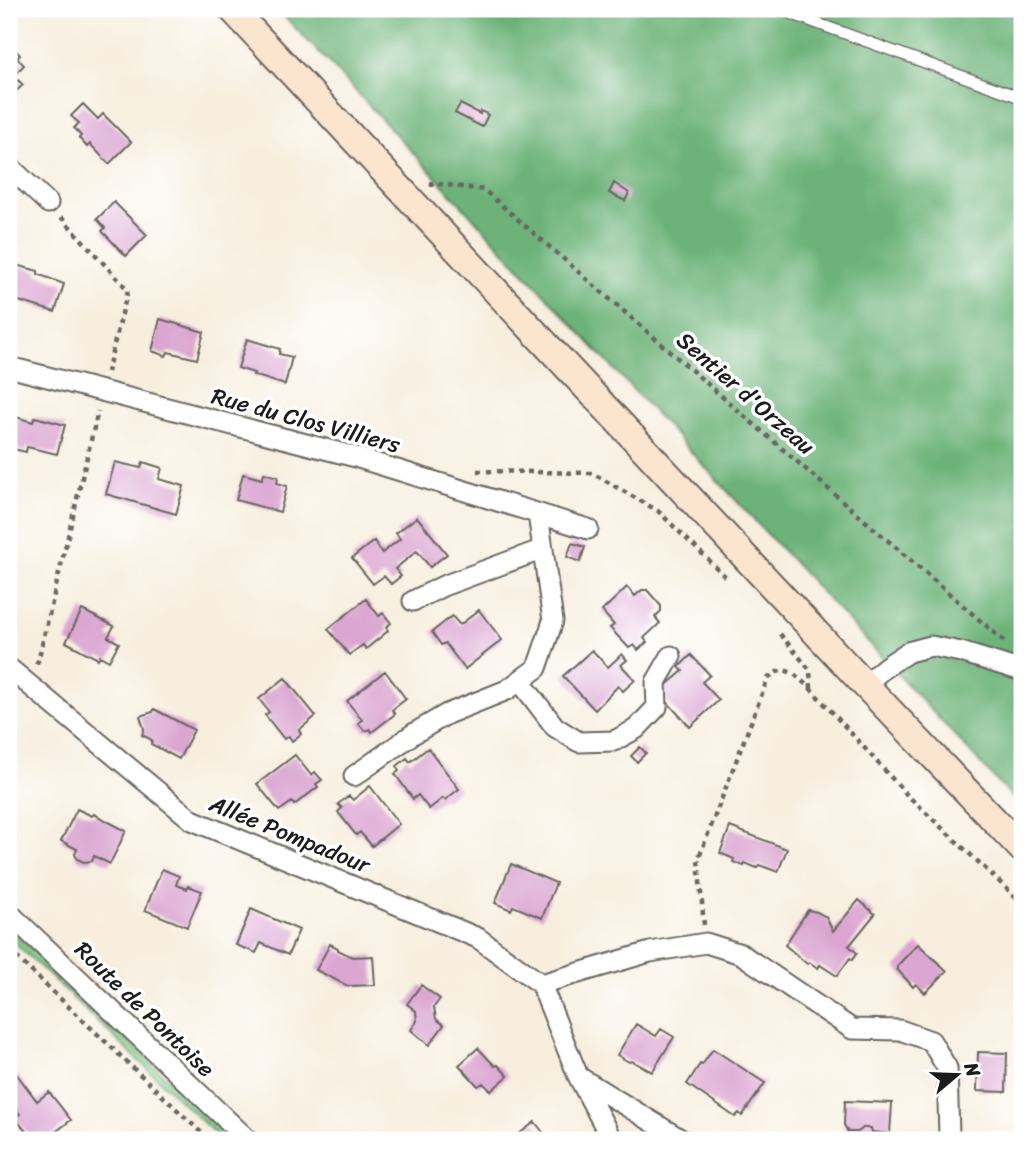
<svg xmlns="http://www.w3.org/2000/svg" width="1031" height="1149" font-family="Sriracha,sans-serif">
<rect width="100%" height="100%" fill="#fff"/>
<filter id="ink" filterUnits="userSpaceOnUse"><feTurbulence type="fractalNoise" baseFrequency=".0143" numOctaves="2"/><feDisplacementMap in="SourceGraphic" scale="14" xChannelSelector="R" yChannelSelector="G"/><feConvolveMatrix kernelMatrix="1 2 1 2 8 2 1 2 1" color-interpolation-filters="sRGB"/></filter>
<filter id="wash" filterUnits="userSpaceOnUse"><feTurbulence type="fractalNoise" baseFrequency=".00686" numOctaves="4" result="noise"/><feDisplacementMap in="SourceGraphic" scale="28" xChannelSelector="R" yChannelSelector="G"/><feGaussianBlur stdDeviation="1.57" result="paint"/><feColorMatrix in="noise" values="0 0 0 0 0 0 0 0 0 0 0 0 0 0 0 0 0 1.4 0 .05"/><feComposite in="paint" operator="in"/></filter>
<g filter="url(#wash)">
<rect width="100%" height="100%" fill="#f7eede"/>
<path fill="#87d18e" stroke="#527655" stroke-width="2" d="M9 928 232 1140H222L9 937Z"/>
<path fill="#6db379" stroke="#44684a" stroke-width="2" d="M277 9H1022V808L335 69Z"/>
<g id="blocks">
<path fill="#daa5d1" d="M9 43 20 55 17 58 24 65 9 81Z
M18 80 23 85 15 92 11 87Z
M83 104 98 119 103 114 131 142 109 164 90 144 87 147 79 138 81 136 74 128 79 123 71 116Z
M460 104 480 114 481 111 488 115 482 127 455 113Z
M614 183 629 193 625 201 609 193Z
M114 202 147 235 126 256 102 231 105 228 97 219Z
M16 265 38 271V274L64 284 55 312 9 298Z
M160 319 204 332 197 359 168 352 166 356 152 351Z
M247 339 280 349 279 354 292 357 285 385 253 375 254 373 238 368Z
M9 415 33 422 35 417 65 425 57 454 27 447 26 452 9 448Z
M115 462 141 468 143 462 162 468 159 479 184 486 176 514 106 494Z
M264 473 278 477 277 483 287 486 280 512 236 500 243 474 262 479Z
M417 517 447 554 430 567 417 551 395 569 401 576 391 584 384 576 373 584 352 558 374 541 382 553 400 539 396 533Z
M572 543 585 547 580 562 567 557Z
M627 587 635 596 642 590H647L661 606V611L655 617 660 623 644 638 647 642 638 650 634 645 629 648 610 628 614 625 602 611Z
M366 599 379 616 383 613 391 623 386 627 388 631 366 649 363 645 349 655 328 629Z
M82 610 114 626 108 637 119 643 109 661 100 656 98 659 66 642Z
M479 610 502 640 465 669 445 643 441 645 432 632 452 616 460 625Z
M592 650 608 667 622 654 627 660 621 665 635 680 623 691 618 686 595 710 563 676Z
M691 655 710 675 702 682 719 700 690 727 658 692 683 671 679 667Z
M385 671 406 699 392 710 395 714 372 732 370 729 365 731 358 723 362 720 347 701Z
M285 678 316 716 299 730 301 734 292 741 289 736 284 739 265 715 269 712 259 699Z
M154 709 194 730 179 759 151 744 152 740 142 735 144 729 140 716 153 712Z
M640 747 646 753 637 762 631 756Z
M428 748 459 789 445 800 443 798 429 809 418 795 413 799 395 774 399 771 397 766 407 758 410 762Z
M295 755 311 775 315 772 322 780 316 784 318 787 294 805 292 802 279 811 257 784Z
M370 786 399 824 372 846 360 832 356 835 338 812 342 808 338 804 349 796 353 800Z
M77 809 92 816 94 814 126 831 110 864 94 856 92 861 84 862 77 859 75 854 77 849 61 841Z
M730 827 787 849 778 872 759 865 757 868 745 863 744 866 733 862 734 859 720 853Z
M511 864 556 883 542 918 513 906 511 910 495 903Z
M162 869 179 876 176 885 187 889 188 886 202 891 187 927 145 910Z
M859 900 875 914 849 946 857 953 852 960 850 958 837 976 820 965 818 968 809 962 807 964 785 945 808 910 817 912 826 917 833 931Z
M251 909 299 930 288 955 261 943 256 953 236 945Z
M330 944 338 948V950L352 957 373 956 375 985 348 986 316 970Z
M918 944 947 971 925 993 916 984 913 987 897 969V966Z
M421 985 440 999 434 1007 436 1019 444 1025 429 1045 411 1030 417 1021 416 1011 407 1004Z
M636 1024 656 1036 661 1029 674 1037 652 1072 632 1061 629 1062 617 1055Z
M478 1048 495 1066 498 1065 508 1076 491 1091 483 1083 478 1086 459 1065Z
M713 1049 765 1083 742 1116 739 1113 735 1117 687 1084 700 1064 702 1065Z
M978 1052 1007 1053 1006 1092 977 1091Z
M9 1064 37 1101 49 1092 71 1120 45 1140H33L15 1118 20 1114 13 1105 9 1108Z
M845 1101 892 1103 890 1134 872 1132 871 1128H863L858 1132H848L844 1125Z
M535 1122 549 1140H511Z"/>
</g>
</g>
<g filter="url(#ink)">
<use href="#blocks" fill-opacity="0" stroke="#696660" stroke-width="2"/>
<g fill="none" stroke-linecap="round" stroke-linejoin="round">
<defs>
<path id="lane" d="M778 9 1022 98"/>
<path id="street" d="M9 166 48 203
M9 367 352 456 588 529
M413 601 443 586 543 549
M9 668 192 820 478 938 541 984 578 1076 612 1140
M520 681 555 727 579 742 614 741 636 729 657 707 656 682 671 656
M865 685 884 668 908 652 931 646 961 652 1022 671
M354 776 413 734 447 714 507 690 537 668 553 621 538 514
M9 913 248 1140
M541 984 650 952 706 943 741 954 852 1029 900 1030 931 1041 947 1068 949 1135 947 1140
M579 1077 682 1140"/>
<path id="secondary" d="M232 9 865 685 1022 849"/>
</defs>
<use href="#lane" stroke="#696660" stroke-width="13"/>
<use href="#street" stroke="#696660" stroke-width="23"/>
<use href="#secondary" stroke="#696660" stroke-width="30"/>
<path stroke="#696660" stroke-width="4.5" stroke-dasharray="5 5" stroke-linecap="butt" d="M432 187V183L484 190 1006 643
M61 217 128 290 107 372
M477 471 592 473 658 511 728 579
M780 634 810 670 811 688
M36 664 38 661 98 411
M704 925 698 860 768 678 777 672 784 670 793 673 811 689 908 796 1022 903
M9 950 209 1140"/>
<use href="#lane" stroke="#fff" stroke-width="10"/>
<use href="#street" stroke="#fff" stroke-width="19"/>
<use href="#secondary" stroke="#fce5cf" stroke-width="26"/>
</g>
</g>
<g text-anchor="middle" stroke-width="7" stroke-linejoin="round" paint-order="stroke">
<g font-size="23" fill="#1c1c1c" stroke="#fff">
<text transform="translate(746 393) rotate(41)" y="8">Sentier d'Orzeau</text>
<text transform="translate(306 420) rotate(15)" y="8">Rue du Clos Villiers</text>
<text transform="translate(290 834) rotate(22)" y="8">Allée Pompadour</text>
<text transform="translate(145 1009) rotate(44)" y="8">Route de Pontoise</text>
</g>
</g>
<rect width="1031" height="1149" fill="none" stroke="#fff" stroke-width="35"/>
<g transform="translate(957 1075) rotate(71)" stroke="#ffffff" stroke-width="5" paint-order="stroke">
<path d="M0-5L12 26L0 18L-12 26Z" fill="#1c1c1c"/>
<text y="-10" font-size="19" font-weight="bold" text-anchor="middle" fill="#1c1c1c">N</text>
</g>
</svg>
